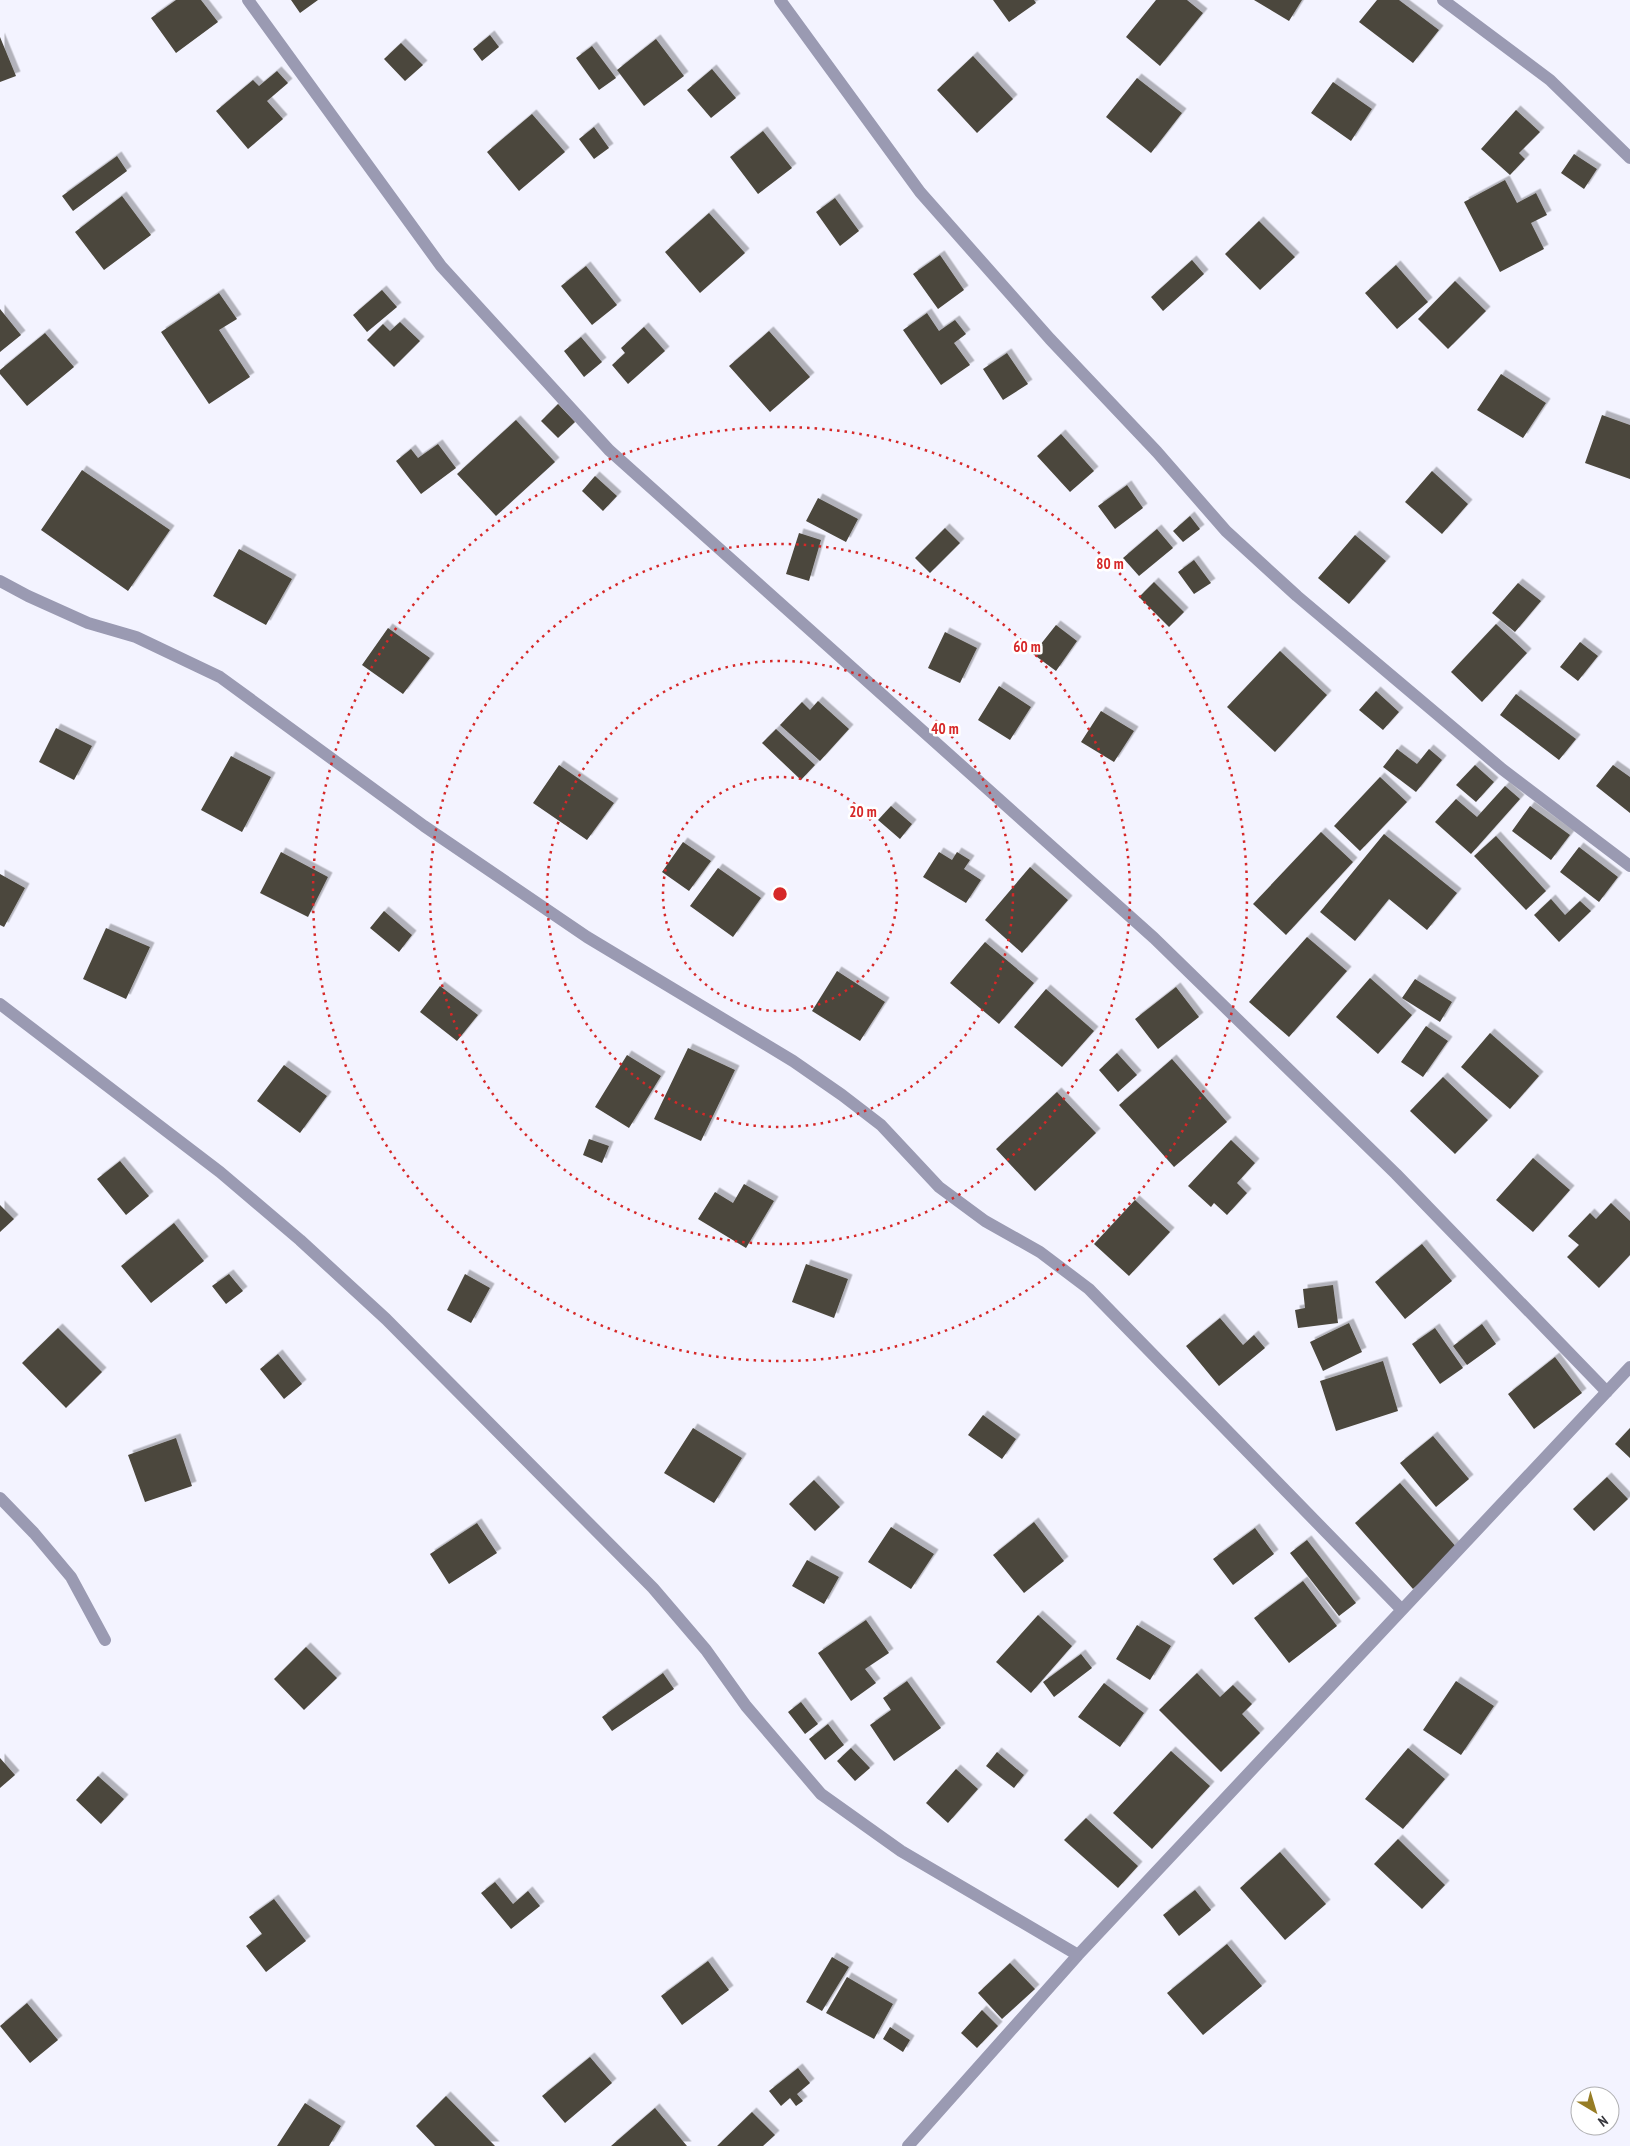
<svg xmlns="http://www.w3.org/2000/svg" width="1630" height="2146" font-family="'PT Sans Narrow',sans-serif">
<defs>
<filter id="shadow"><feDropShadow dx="4.5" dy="-4.5" stdDeviation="0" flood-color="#0004"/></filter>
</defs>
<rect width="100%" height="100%" fill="#f3f3ff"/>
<path fill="#4b473c" filter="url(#shadow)" d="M176 0H201L218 22 176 53 151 18Z
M291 0H318L300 13Z
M993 0H1034L1036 3 1009 22Z
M1156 0H1187L1203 13 1160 66 1126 37Z
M1254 0H1302L1289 21Z
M1377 0H1399L1439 30 1413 63 1359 22Z
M490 35 499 47 482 61 473 49Z
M0 37 16 76 0 82Z
M656 39 684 76 644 106 617 70Z
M401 43 423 65 405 81 384 59Z
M592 46 616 78 599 90 576 58Z
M973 56 1013 99 977 133 937 90Z
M712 69 736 98 711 118 687 90Z
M277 71 288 83 267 101 283 119 248 149 216 111 253 80 259 86Z
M1137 78 1182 113 1151 153 1106 117Z
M1333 82 1372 109 1351 141 1311 113Z
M1516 110 1540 132 1519 153 1525 159 1510 175 1481 149Z
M532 114 565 152 519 191 487 152Z
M594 127 609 148 594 159 579 139Z
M763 131 792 168 758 194 730 157Z
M1574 154 1597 169 1584 189 1561 173Z
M117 156 127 171 73 211 62 196Z
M1505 180 1517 203 1536 193 1547 215 1531 223 1544 249 1500 272 1464 202Z
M122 196 151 235 104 270 75 232Z
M835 198 859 231 840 246 816 212Z
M709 213 745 253 700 293 665 252Z
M1259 221 1295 257 1260 290 1225 254Z
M940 255 964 290 938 309 913 274Z
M1192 260 1204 274 1163 311 1151 297Z
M1396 265 1428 302 1397 329 1365 293Z
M586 266 617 305 592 325 561 286Z
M1455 281 1486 311 1448 349 1418 319Z
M382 290 397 307 367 332 353 315Z
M219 293 237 319 219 330 250 377 209 404 161 332Z
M0 309 21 335 0 352Z
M927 313 939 331 955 320 966 334 954 343 970 365 941 385 903 330Z
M400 322 420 341 394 367 367 340 383 324 390 331Z
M644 327 665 351 628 384 612 365 625 353 621 348Z
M769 331 810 377 770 412 729 366Z
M45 333 74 367 27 406 0 374V370Z
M581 337 602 362 584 377 564 351Z
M1007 353 1028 384 1003 400 983 369Z
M1501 374 1546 403 1523 438 1477 410Z
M558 404 575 422 558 438 541 421Z
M1602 415 1630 425V479L1585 463Z
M516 420 555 462 496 516 457 474Z
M1061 434 1094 471 1070 492 1037 456Z
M438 444 456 468 421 494 396 461 411 449 418 458Z
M82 470 170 530 128 591 41 530Z
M1432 471 1468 504 1442 534 1405 502Z
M595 476 617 496 603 511 582 491Z
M1127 485 1143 508 1115 529 1098 506Z
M818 498 858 519 846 542 806 521Z
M1190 516 1200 529 1183 542 1173 531Z
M945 528 960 543 930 573 915 558Z
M1157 529 1173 548 1139 576 1123 558Z
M799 533 821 540 809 581 786 574Z
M1355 535 1386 561 1349 604 1318 578Z
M239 549 292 579 266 625 213 596Z
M1194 560 1211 583 1194 594 1178 572Z
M1154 582 1184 612 1169 627 1139 597Z
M1518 583 1541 601 1515 632 1492 613Z
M1496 624 1527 653 1482 702 1451 672Z
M1056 625 1077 641 1056 671 1033 654Z
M388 628 430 658 403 694 362 665Z
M945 632 977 648 960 683 928 668Z
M1580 642 1598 656 1578 681 1560 667Z
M1280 651 1327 695 1275 752 1227 707Z
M999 686 1031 707 1010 740 978 720Z
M1376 691 1399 712 1383 730 1359 710Z
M1516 694 1576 739 1559 760 1500 715Z
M818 701 849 729 820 761 780 725 802 702 810 710Z
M1101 711 1134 731 1114 762 1081 742Z
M56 728 92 746 74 780 39 762Z
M776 729 815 765 801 780 762 743Z
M1397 749 1417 764 1429 749 1442 760 1416 792 1383 767Z
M231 756 271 777 242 832 201 810Z
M559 765 614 803 587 840 533 803Z
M1475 765 1494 782 1476 802 1456 785Z
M1613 765 1630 777V813L1596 786Z
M1380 777 1407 802 1360 851 1334 826Z
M1505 786 1520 799 1471 854 1435 822 1456 799 1477 817Z
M891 806 912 824 900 839 878 820Z
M1530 806 1570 835 1551 860 1512 831Z
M1321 832 1353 862 1286 935 1253 904Z
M1384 834 1457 893 1427 930 1389 899 1355 941 1320 912Z
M1496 836 1546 891 1526 910 1474 856Z
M683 842 711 861 689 891 662 872Z
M1579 847 1618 877 1599 902 1560 872Z
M281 852 328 877 308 917 260 893Z
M939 852 952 860 957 852 970 860 964 869 981 880 966 903 923 877Z
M1030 867 1068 900 1022 953 985 920Z
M718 868 761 898 733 937 690 906Z
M0 874 25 888 4 927 0 925Z
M1551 899 1565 915 1580 901 1591 911 1559 942 1534 915Z
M384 911 412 935 399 952 370 928Z
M106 928 150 947 126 999 83 979Z
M1307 937 1347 971 1289 1037 1249 1002Z
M985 942 1034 983 999 1024 950 983Z
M837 971 885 1002 860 1041 812 1011Z
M1370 978 1412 1015 1378 1054 1336 1017Z
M1415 979 1452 1002 1440 1022 1402 998Z
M440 986 478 1015 457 1041 420 1012Z
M1176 987 1199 1017 1158 1049 1135 1019Z
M1046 989 1094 1031 1062 1067 1014 1027Z
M1426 1026 1448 1041 1423 1077 1401 1062Z
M1490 1033 1539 1076 1510 1109 1461 1067Z
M688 1048 735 1070 701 1141 654 1119Z
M1117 1053 1137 1075 1118 1092 1099 1070Z
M627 1055 661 1076 629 1128 595 1107Z
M1172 1059 1227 1122 1174 1167 1119 1105Z
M284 1065 327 1096 300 1133 257 1101Z
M1443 1077 1488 1120 1455 1154 1410 1111Z
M1057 1092 1096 1133 1035 1191 996 1149Z
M589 1139 609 1146 602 1163 583 1155Z
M1231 1140 1255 1163 1237 1183 1247 1193 1227 1215 1214 1203 1211 1207 1188 1186Z
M1533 1158 1570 1190 1533 1232 1496 1200Z
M120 1161 149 1196 126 1215 97 1179Z
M744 1184 774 1201 746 1248 698 1219 715 1192 733 1203Z
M1135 1200 1170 1232 1129 1276 1094 1244Z
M1611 1203 1630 1221V1255L1599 1288 1567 1257 1579 1245 1568 1236 1590 1213 1596 1219Z
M0 1205 14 1219 0 1232Z
M174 1223 204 1261 151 1303 121 1266Z
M1422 1244 1452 1281 1405 1319 1375 1282Z
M806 1264 848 1279 834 1318 792 1302Z
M229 1274 243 1291 226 1304 212 1286Z
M465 1274 490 1288 471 1323 447 1310Z
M1333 1285 1338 1323 1298 1328 1295 1310 1305 1308 1303 1289Z
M1220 1318 1243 1345 1254 1335 1265 1348 1219 1386 1186 1346Z
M1349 1323 1362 1352 1323 1371 1310 1342Z
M1482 1324 1496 1344 1467 1365 1453 1346Z
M58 1328 102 1372 66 1408 22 1363Z
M1435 1328 1463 1368 1440 1384 1412 1344Z
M278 1354 302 1384 284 1399 260 1369Z
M1555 1357 1582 1393 1534 1429 1508 1394Z
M1383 1361 1398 1411 1336 1431 1320 1381Z
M983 1415 1016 1439 1002 1459 968 1435Z
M693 1428 742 1458 714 1503 664 1473Z
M1630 1428V1458L1615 1444Z
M1433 1436 1469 1479 1436 1507 1400 1463Z
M176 1438 192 1486 145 1502 128 1455Z
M1607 1477 1628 1499 1594 1531 1573 1509Z
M814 1480 840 1507 815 1531 789 1504Z
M1400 1483 1458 1549 1413 1589 1355 1523Z
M1034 1522 1064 1561 1024 1593 993 1555Z
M477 1523 497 1553 449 1584 430 1554Z
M891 1527 934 1554 911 1589 868 1562Z
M1255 1528 1274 1554 1233 1585 1213 1559Z
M1307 1540 1356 1603 1339 1616 1290 1553Z
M807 1560 839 1577 824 1604 792 1586Z
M1303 1581 1337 1626 1289 1663 1254 1618Z
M1038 1615 1072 1646 1031 1693 996 1662Z
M866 1620 889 1653 865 1669 876 1683 851 1701 818 1653Z
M1137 1625 1171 1646 1150 1680 1116 1659Z
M306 1647 337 1678 304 1710 274 1679Z
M1081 1654 1092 1668 1054 1697 1043 1682Z
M663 1673 674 1689 612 1731 602 1717Z
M1197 1673 1220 1697 1233 1685 1252 1704 1242 1714 1260 1733 1221 1772 1159 1710Z
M907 1681 941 1728 894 1761 870 1725 891 1710 883 1698Z
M1456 1681 1494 1706 1461 1755 1423 1730Z
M1104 1683 1144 1713 1120 1747 1078 1717Z
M801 1702 818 1724 805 1734 788 1712Z
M828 1724 844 1745 825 1760 809 1739Z
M851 1748 870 1768 855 1781 837 1761Z
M1408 1748 1445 1779 1403 1829 1365 1799Z
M1171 1751 1210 1786 1152 1849 1113 1813Z
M997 1752 1024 1775 1014 1788 986 1766Z
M0 1758 15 1775 0 1788Z
M956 1769 978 1789 948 1823 926 1803Z
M98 1776 124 1799 101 1824 76 1800Z
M1086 1818 1138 1866 1118 1888 1064 1840Z
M1398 1839 1445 1885 1422 1909 1374 1864Z
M1280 1852 1326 1904 1285 1940 1240 1888Z
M495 1882 513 1904 528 1891 540 1906 511 1929 481 1893Z
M1195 1890 1211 1910 1179 1936 1163 1915Z
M274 1899 306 1941 266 1972 246 1946 262 1934 249 1917Z
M1227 1944 1262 1986 1203 2035 1167 1993Z
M832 1957 849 1967 822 2011 806 2002Z
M708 1961 729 1990 682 2025 661 1996Z
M1010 1963 1035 1989 1002 2019 978 1993Z
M847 1977 893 2004 874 2039 826 2013Z
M27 2003 58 2040 30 2063 0 2026Z
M982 2010 998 2026 977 2048 961 2033Z
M890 2027 910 2040 903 2052 883 2039Z
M590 2057 612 2083 565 2123 542 2096Z
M798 2068 810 2083 797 2094 803 2101 796 2106 790 2098 781 2106 769 2091Z
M446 2096 495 2146H435L416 2126Z
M305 2103 341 2126 329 2146H277Z
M655 2108 687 2146H611Z
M752 2112 775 2135 763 2146H717Z"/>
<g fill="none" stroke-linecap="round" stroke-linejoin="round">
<path stroke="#9a9ab2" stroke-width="12" d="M248 0 441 266 609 450 1154 938 1396 1174 1607 1392
M780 0 920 192 1050 339 1157 452 1226 531 1297 596 1502 769 1630 866
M1443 0 1550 80 1630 158
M0 581 28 596 88 623 136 637 220 677 424 826 587 937 793 1061 842 1095 881 1125 939 1187 985 1221 1040 1252 1089 1289 1402 1610
M0 1004 220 1172 300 1240 386 1319 653 1588 706 1650 746 1706 821 1794 901 1851 1078 1955
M0 1498 34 1533 71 1577 105 1640
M908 2146 1078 1955 1630 1367"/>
</g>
<g fill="none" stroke="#d62828" stroke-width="2.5" stroke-dasharray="2.5 5">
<circle cx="780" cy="894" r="117"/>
<circle cx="780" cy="894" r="233"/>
<circle cx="780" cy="894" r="350"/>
<circle cx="780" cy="894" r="467"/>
</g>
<circle cx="780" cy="894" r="8" fill="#d62828" stroke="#fff" stroke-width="2.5"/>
<g font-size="15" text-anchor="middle" font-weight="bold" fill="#d62828" stroke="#fff" stroke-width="5" stroke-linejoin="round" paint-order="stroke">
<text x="1110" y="569">80 m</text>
<text x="1027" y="652">60 m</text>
<text x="945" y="734">40 m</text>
<text x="863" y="817">20 m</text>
</g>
<g transform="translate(1595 2111) rotate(142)"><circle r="24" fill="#ffffff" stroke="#afafb1"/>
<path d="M0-4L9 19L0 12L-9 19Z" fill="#977d25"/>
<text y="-8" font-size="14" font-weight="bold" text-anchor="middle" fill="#36363c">N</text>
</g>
</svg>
